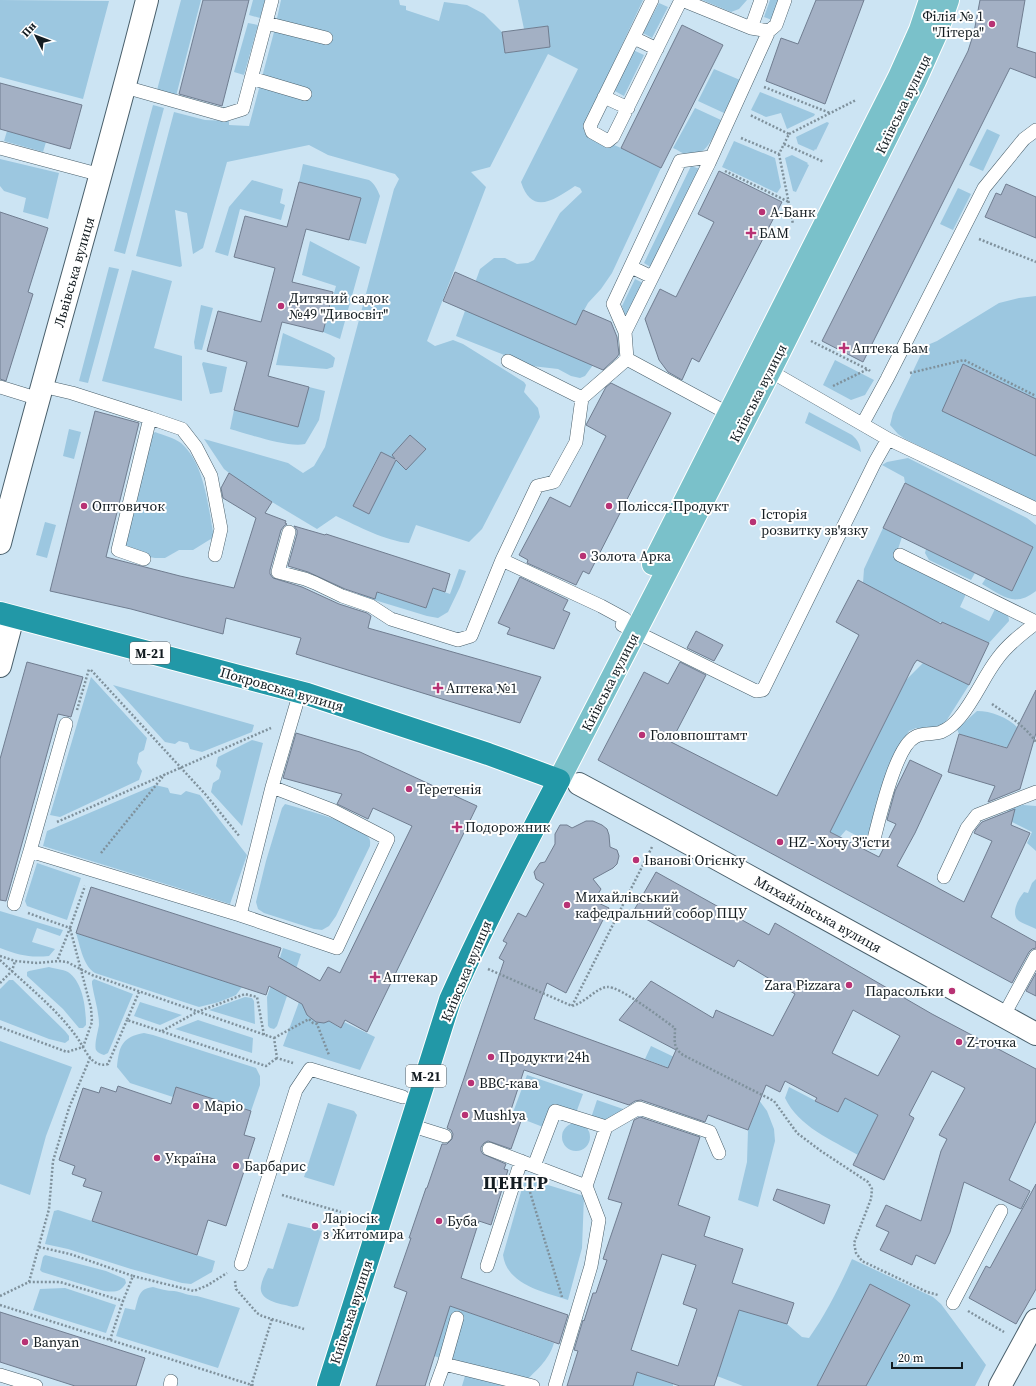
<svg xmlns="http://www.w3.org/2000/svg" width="1036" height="1386" font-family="'Source Serif 4',serif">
<rect width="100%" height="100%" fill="#cce4f3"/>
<path fill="#9cc7e0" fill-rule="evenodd" d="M0 0 109 1 83 99 0 77Z
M181 0H201L176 96 157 90Z
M253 0H265L260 18 249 15Z
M281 0H399L400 5 406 6V10L439 21 444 2 467 5 484 14 502 32 505 53 550 47 547 26 524 29 518 0H643L584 126V132L621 148 661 168 612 273 601 289 588 303 576 325 488 287 593 365 585 376 580 378 571 376 558 369 532 366 456 336 480 269 494 258H505L517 264 528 263 534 260 560 213 582 192 580 188 575 186C554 200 532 216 521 182L578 69 548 54 490 167 471 172 486 187 427 341 435 346 453 340 463 344 524 382 526 385 524 392 538 408 540 417 482 529 469 542 416 525 409 543C385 541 358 526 336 516L317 529 272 502 229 473 224 469 204 439 288 463 303 473 314 466 325 447 394 189 399 179 395 174 328 155 309 145 227 162 203 248 193 254 187 213 175 210 182 266 180 267 136 256 174 112 205 120 229 121V125L249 126 274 32ZM377 459 393 465 353 506Z
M702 0H747L739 9 731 12Z
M770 0H779L772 20 764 17Z
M659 3 668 7 652 38 643 33Z
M248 23 258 25 244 75 234 72Z
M633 50 644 55 624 96 613 90Z
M714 69 740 80 724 113 698 101Z
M760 92 815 114 814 116 787 129 781 113 766 117 751 110Z
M153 105 164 108 125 254 114 251Z
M695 108 721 120C716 132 705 160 688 155 683 154 678 150 673 148Z
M827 122 829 123 816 150 815 149 814 151 798 144 796 137Z
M987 129 1000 135 983 171 969 165Z
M7 131 46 142 43 152 4 141Z
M734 141 775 158 781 187 777 193 722 167Z
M792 155 808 163 807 164 809 165 796 192 793 191 785 158Z
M0 159 59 173 48 219 23 212 26 198 4 191 0 186Z
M303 164 369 180C375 184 377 189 380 196L366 244 349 240 360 198 299 182Z
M691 166 700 169 652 268 644 263Z
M252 180 283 189 280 203 285 205 281 220 240 209 228 256 215 252 229 207Z
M958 188 971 194 953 230 940 224Z
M310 241 360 267 340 339 323 332 336 286 302 275Z
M109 267 119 269 88 383 79 381Z
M132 270 172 281 154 348 182 356V401L102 381Z
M635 279 643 283 626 318 622 306Z
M1036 296V502L905 439 898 434 890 425 893 413 925 346 937 341 999 303 1019 298Z
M201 305 213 308 202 350 195 349 194 342Z
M283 333 330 354 335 358 333 367 327 369 276 365Z
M835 360 874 380 865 395 851 400 823 385Z
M203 362 227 367 222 392 210 394 202 364Z
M309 387 325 391 319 420 305 444C288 448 248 434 230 429L234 410Z
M809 412 852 435C858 440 860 445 861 452L805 423Z
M69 429 81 432 74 459 63 456Z
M155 432C163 435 174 438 181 443 205 464 208 507 214 537L193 550H179L165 558H155L144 556 127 548 124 544 153 434Z
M908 458 1027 518 1036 525V591C1014 608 1003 596 982 584L986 578 1012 591 1033 547 905 483 904 477 882 465 887 462Z
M45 522 56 525 47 558 36 555Z
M883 528 902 537 895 558 966 594 960 607 989 621 996 607C1002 610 1009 613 1009 621L989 643 942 622H937L863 583 864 569Z
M926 549 975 573 971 580 929 560 925 553Z
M459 569 466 571 460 587 448 612 438 618 427 616 358 595 360 587 426 608 433 588 450 594Z
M923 663 969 685 945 723 936 729 926 730 916 728 909 731 897 751 870 843 846 830 840 837 830 832 906 680Z
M91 677 147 738 144 750 139 753 137 763 142 771 139 780 60 817 50 815Z
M113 685 254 725 252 732 202 752 190 749 188 743 179 741 175 744 165 742Z
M977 711C994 711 1015 720 1024 736 1027 741 1028 748 1030 754L959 734 957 729Z
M252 740 263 743 242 826 211 792 213 783 219 779 221 771 216 766 218 757Z
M155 785 168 788 170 793 181 795 186 791 200 795 247 855 230 904 43 846 47 831Z
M285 804C302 809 360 824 368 837 371 840 370 843 370 846L336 916 329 926 322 930 314 929 264 913 258 909 256 902 266 861 282 808Z
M1023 805 1036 806V851L1027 843 1032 832 1002 817 1011 808Z
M37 863 81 878 67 920 27 906 25 901Z
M1036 879V929C1031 926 1023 924 1019 921 1010 914 1018 899 1024 892L1028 893 1032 883Z
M0 911 63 930 60 936 37 928 32 942 55 949 49 956C29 958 19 955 0 948Z
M76 933 242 987 236 995 219 1002 199 1007 95 973C83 966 80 945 76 933Z
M283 948 301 954 277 1026 274 1029 270 1028 268 1026 267 997Z
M49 967C56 969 62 969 68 972 83 982 86 1008 86 1025L83 1028H79L63 1009 27 976V972L29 971Z
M94 979 133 994 108 1053 104 1055C101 1054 98 1053 96 1050 94 1045 98 1031 99 1025 99 1011 94 997 92 984V981Z
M9 980H13L65 1031 69 1036V1040L65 1043 49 1039 0 1020V989Z
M245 997 252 998 254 1001 255 1024 209 1010Z
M140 1002 182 1015 160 1025 134 1016Z
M299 1002 305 1006 307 1015C314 1021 320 1024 329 1021L340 1028 344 1022 375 1037 360 1070 283 1046Z
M198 1020 253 1038 252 1053 175 1029Z
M144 1033 153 1035 256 1068 260 1076V1085L251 1111 176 1087 173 1097 130 1083 117 1067C119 1046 122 1037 144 1033Z
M0 1041 72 1067 46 1136 30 1195 0 1184Z
M651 1046 756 1096 767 1111 774 1129 775 1141 758 1207 738 1200 747 1162 748 1130 754 1116 743 1095 645 1059Z
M527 1075 583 1094 576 1113 550 1106 543 1127 512 1115Z
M789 1087 837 1112 845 1098 878 1115 858 1155C832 1140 799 1127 785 1098Z
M597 1100 626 1110 608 1122 591 1118Z
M328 1103 354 1111 357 1115 334 1186 304 1177Z
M562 1137a14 14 0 1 1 28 0a14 14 0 1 1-28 0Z
M525 1178 584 1196 582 1248 568 1300C544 1292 507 1285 503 1255Z
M58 1210 215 1261 212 1272 191 1284 182 1283 131 1269 68 1249 45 1244 54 1211Z
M288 1223 322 1231 298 1306 293 1307C283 1304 258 1302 261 1286 262 1280 265 1274 268 1268L273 1269Z
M45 1255 106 1271 125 1279 126 1283C120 1293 114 1292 104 1291L42 1272 40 1270 43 1257Z
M852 1259 933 1297 941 1304 986 1365 975 1386H743L717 1376 739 1309 787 1324 802 1337 809 1338C826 1314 840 1286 852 1259Z
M153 1287C160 1289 167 1291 174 1291 182 1292 189 1296 197 1296L240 1308 218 1368 116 1336 125 1308 135 1310C139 1297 138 1289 153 1287Z
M65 1288 116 1305 106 1333 33 1310 40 1289Z
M450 1306 554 1343C548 1362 536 1370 523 1384V1386H462L468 1366 434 1356Z
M637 1372 673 1384V1386H633Z"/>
<path fill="#a3b0c4" stroke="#707d90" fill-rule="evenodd" d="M203 0H249L222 106 179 94Z
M816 0H864L825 104 766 81 781 38 798 44Z
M980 0H1025L1017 47 1036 53V78L1010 68 863 362 822 341 968 51 974 32Z
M682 25 723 45 661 168 621 148Z
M548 26 550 47 505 53 502 32Z
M0 83 82 105 70 149 0 129Z
M719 171 782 202 699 362 692 358 682 380 668 372 659 360 645 319 660 289 676 297 714 222 698 214Z
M299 182 361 198 349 240 306 229 292 282 333 292 323 332 282 322 268 376 309 387 298 427 234 410 247 362 207 351 218 311 261 322 275 268 234 257 245 216 287 227Z
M1006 184 1036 197V238L985 217 996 193 1001 195Z
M0 212 48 228 28 292 33 294 6 381 0 379Z
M455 272 576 325 583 310 611 322 617 337 619 354 617 357 603 370 443 301Z
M963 364 1036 399V456L942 411Z
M611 383 671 413 589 574 583 571 576 585 527 563 528 560 519 555 550 497 570 507 606 436 586 425 606 387Z
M95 411 139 423 106 557 180 576 234 588 256 518 223 498 221 488 229 473 272 502 265 513 286 521 285 523 287 524 284 526 281 530 270 570V574L273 578 302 587 339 604 367 613 371 616 368 628 541 677 520 723 296 654 301 638 226 618 223 634 131 609 50 591Z
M410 435 426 449 406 470 396 460 369 514 353 506 381 452 395 459 392 455Z
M905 483 1033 547 1012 591 883 528Z
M294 526 325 535 326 534 450 574 445 592 433 588 426 608 377 592 375 599 345 589 308 572 288 566 297 534V530Z
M520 577 568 600 563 610 570 613 554 649 507 634 510 628 498 623Z
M858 580 941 624 942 622 989 643 969 685 917 660 914 664 830 832 879 857 896 824 887 820 895 791 910 760 942 775 915 833 897 866 964 902 992 841 974 833 976 829 982 822 1015 809 1011 825 1030 833 991 917 1036 942V948L1032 949 1029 952 1012 983 598 760 644 672 668 684 680 662 706 675 671 742 777 796 859 635 836 622Z
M696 631 723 645 714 661 687 648Z
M27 662 83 677 71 717 58 714 6 901 0 900V759Z
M1036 690V733L1020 789 988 802 995 786 948 772 959 734 1007 748Z
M296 733 360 752 477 806 367 1032 345 1020 341 1028 329 1021 324 1023 316 1022 307 1015 302 1004 269 986 266 995 76 933 91 887 281 948 278 957 320 981 328 967 340 973 412 826 373 808 368 819 337 804 342 794 283 778Z
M586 821H593L602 825 607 829 609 835 610 847 617 850 619 856 617 864 613 868 593 879 601 889 594 901 609 908 566 993 547 983 534 1019 668 1068 676 1050 619 1020 651 981 713 1018 716 1010 773 1036 795 994 738 960 734 967 633 912 656 872 769 935 775 923 932 1014 1036 1069V1121L1009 1180 1030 1191 1021 1209 964 1182 950 1232 935 1264 916 1255 912 1265 880 1250 889 1232 876 1226 886 1205 921 1221 941 1151 947 1139 939 1135 965 1088 932 1071 909 1115 914 1118 884 1180 853 1165 878 1115 845 1098 838 1112 815 1101 817 1098 785 1081 780 1092 766 1085 748 1130 708 1115 705 1122 641 1100 635 1101 629 1105 524 1070 509 1116 521 1121 511 1149 488 1141 484 1143 481 1147V1151L483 1154 506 1164 504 1169 508 1170 491 1225 479 1221 461 1278 568 1315 559 1344 450 1306 425 1386H376L407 1292 394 1287 411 1238H409L426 1188H427L442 1144H447L452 1139 453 1134 451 1130 447 1128 504 961 499 958 507 943 503 941 518 913 526 917 544 884 536 879 534 872 540 863 545 862 555 844V834L560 825H567L572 828ZM853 1010 900 1036 878 1076 832 1053Z
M1036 973V996L1026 991Z
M118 1086 171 1104 176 1087 251 1111 244 1135 255 1138 226 1226 208 1220 197 1255 92 1221 102 1192 83 1186 86 1179 72 1174 75 1166 59 1160 83 1088 99 1093 101 1087 116 1092Z
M640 1117 700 1137 678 1205 710 1217 704 1236 743 1249 732 1283 794 1303 787 1324 739 1310 714 1386H680L637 1372 633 1386H567L578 1351 574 1350 583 1320 584 1321 593 1293H596L607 1260 603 1259 622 1203 608 1199 634 1120ZM662 1254 696 1265 683 1304 697 1309 678 1366 631 1350Z
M1036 1184V1289L1016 1324 969 1298 986 1266 990 1268Z
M777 1189 830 1205 824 1224 773 1200Z
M870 1284 910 1305 866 1386H817Z
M0 1312 145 1358 136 1386H75L0 1362Z"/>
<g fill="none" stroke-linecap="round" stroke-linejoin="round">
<defs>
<path id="lane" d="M652 0 590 126 592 132 608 141 613 137 681 0
M682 0 751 28 769 31 776 25 785 0
M266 23 326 38
M751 28 761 0
M634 38 657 49
M251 78 305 94
M125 87 224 115 243 109 272 0
M604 97 628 108
M0 148 101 175
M631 267 652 277
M625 332 613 304 680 161 711 157
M627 359 625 332 709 163 769 31
M627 359 729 414
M508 361 582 398
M770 371 888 439 1036 509
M42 386 72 393 150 418 118 550 144 559
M0 387 39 399
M150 418 182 429 196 447 211 476 221 529 215 555
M863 423 887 379 984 188 1024 139 1036 130
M289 532 278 572 305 579 315 583 342 596 371 606 391 619 458 640 471 636 502 560 537 486 554 482 576 442 582 398 627 359
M900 555 1036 622
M502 560 601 606 625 619
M622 625 756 691 763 690 875 462 888 439
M66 724 30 851 240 915 272 787 300 692
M873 843C879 820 895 747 915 737 922 732 933 735 941 732 948 729 956 722 960 717 975 699 984 676 998 658 1008 644 1023 633 1036 623
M944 877 967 828 977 815 1036 792
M14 904 30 851
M240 915 337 948 388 839 332 810 272 787
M1004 1015 1036 956
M410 1125 445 1136
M489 1149 586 1186 599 1220 591 1266 555 1386
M534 1166 555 1111 606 1127
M586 1186 606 1127 639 1108 710 1132 719 1153
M241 1264 296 1090 310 1069 403 1097
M487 1266 521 1161
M953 1303 1001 1211
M444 1364 457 1318
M0 1375 36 1386
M170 1386 171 1381
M436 1386 444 1364 533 1386"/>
<path id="street" d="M0 543C47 361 101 182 147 0
M0 666 13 617
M579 784 661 828 1036 1034
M1000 1386 1036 1320"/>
<path id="primary" d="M653 564 899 77 920 30 930 0
M559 780 770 371 915 81 937 32 948 0"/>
<path id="highway" d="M0 613 307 694 488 754 559 780C521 852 483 925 450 1000L328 1386"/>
</defs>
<use href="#lane" stroke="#495f6b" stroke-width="14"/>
<use href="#street" stroke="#495f6b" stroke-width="24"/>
<use href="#primary" stroke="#fff" stroke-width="24"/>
<use href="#highway" stroke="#fff" stroke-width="24"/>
<path stroke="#7f919c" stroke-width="2.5" stroke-dasharray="2 2" stroke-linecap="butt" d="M764 87 830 113
M789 134 856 100
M741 138 779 154 789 134 750 115
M784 144 824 162
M779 154 793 224
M725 171 789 202
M979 239 1036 262
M811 341 867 369
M910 373 964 360 1036 396
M833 386 868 369 870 371
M91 670 206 795 240 837
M992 704C1008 715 1025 726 1036 742
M77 710 89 669
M57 822 271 728
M101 853 165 774
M28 913 70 928 57 961
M0 956 15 961 37 963 59 961 67 962 92 975 274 1038 277 1058 293 1063
M0 960C26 985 55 1007 76 1036 85 1048 91 1069 108 1064L127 1020
M488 969 572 1006C585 1003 596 988 607 987 620 986 662 1019 675 1028 675 1040 672 1047 683 1055L774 1101 797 1133 821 1151 868 1182 872 1189 871 1199 854 1243 856 1253 862 1261 927 1292 938 1295
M0 983 12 971 15 961
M139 992 127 1020 266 1066 277 1058
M572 1006 652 847
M0 1027 67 1052 83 1047 92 1022 91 1008 70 928 85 886
M162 1031 197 1012 245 994 257 997 264 1035
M274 1038 309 1019 313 1023 317 1024 329 1055
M530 1192 562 1297
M282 1195 341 1212
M39 1247 70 1254 133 1276
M235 1281 236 1289 257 1313 262 1316 304 1329
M29 1282 49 1209 53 1161 69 1108 90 1058
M0 1296 29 1282H60L123 1301 133 1276 194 1291 208 1285 227 1273
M0 1305 255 1386
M968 1311 1004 1332
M110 1340 123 1301
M251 1386 272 1319"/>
<use href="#lane" stroke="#fff" stroke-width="13"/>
<use href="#street" stroke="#fff" stroke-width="22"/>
<use href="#primary" stroke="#7ac1ca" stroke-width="22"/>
<use href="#highway" stroke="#2298a7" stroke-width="22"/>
</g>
<g fill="#b83274" stroke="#fff" stroke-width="1.5">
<circle cx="992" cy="24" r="4"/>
<circle cx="762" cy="212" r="4"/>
<path d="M749 227h4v4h4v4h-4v4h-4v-4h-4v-4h4z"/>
<circle cx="281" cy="306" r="4"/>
<path d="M842 342h4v4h4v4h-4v4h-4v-4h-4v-4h4z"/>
<circle cx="84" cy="506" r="4"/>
<circle cx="609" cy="506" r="4"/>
<circle cx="753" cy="522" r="4"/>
<circle cx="583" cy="556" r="4"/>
<path d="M436 682h4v4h4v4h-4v4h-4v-4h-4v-4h4z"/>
<circle cx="642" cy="735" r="4"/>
<circle cx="409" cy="789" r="4"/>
<path d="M455 821h4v4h4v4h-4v4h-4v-4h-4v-4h4z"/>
<circle cx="780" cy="842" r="4"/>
<circle cx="636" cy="860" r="4"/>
<circle cx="567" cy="905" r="4"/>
<path d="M373 971h4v4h4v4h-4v4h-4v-4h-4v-4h4z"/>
<circle cx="849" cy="985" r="4"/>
<circle cx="952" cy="991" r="4"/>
<circle cx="959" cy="1042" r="4"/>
<circle cx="491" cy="1057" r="4"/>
<circle cx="471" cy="1083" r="4"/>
<circle cx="196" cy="1106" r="4"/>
<circle cx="465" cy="1115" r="4"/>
<circle cx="157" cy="1158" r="4"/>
<circle cx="236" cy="1166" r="4"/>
<circle cx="439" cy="1221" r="4"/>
<circle cx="315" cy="1226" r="4"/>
<circle cx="25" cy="1342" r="4"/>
</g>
<g text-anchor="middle" stroke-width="4" stroke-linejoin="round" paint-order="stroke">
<g fill="#fff" stroke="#5a6064" stroke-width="1">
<rect x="130" y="642" width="40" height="22" rx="3"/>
<rect x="406" y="1065" width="40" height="22" rx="3"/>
</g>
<g font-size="13" font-weight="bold" fill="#131c21">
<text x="150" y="658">М-21</text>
<text x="426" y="1081">М-21</text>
</g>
<g font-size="14" fill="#131c21" stroke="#fff" text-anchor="start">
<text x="984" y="21" text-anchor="end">Філія № 1<tspan x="984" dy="16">"Літера"</tspan></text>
<text x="770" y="217">А-Банк</text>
<text x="759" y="238">БАМ</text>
<text x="289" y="303">Дитячий садок<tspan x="289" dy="16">№49 "Дивосвіт"</tspan></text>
<text x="852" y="353">Аптека Бам</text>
<text x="92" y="511">Оптовичок</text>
<text x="617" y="511">Полісся-Продукт</text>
<text x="761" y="519">Історія<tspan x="761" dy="16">розвитку зв'язку</tspan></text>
<text x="591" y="561">Золота Арка</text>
<text x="446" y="693">Аптека №1</text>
<text x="650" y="740">Головпоштамт</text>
<text x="417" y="794">Теретенія</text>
<text x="465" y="832">Подорожник</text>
<text x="788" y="847">HZ - Хочу З'їсти</text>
<text x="644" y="865">Іванові Огієнку</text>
<text x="575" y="902">Михайлівський<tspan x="575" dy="16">кафедральний собор ПЦУ</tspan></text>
<text x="383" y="982">Аптекар</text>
<text x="841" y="990" text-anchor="end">Zara Pizzara</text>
<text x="944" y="996" text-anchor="end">Парасольки</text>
<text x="967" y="1047">Z-точка</text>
<text x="499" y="1062">Продукти 24h</text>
<text x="479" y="1088">BBC-кава</text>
<text x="204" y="1111">Маріо</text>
<text x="473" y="1120">Mushlya</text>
<text x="165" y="1163">Україна</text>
<text x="244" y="1171">Барбарис</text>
<text x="323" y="1223">Ларіосік<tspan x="323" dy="16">з Житомира</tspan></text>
<text x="447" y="1226">Буба</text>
<text x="33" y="1347">Banyan</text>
</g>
<g font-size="14" fill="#131c21" stroke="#fff">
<text transform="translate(903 104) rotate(-64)" y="5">Київська вулиця</text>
<text transform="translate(74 272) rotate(-74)" y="5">Львівська вулиця</text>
<text transform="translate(758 393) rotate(-63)" y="5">Київська вулиця</text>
<text transform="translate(610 682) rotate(-63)" y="5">Київська вулиця</text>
<text transform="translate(282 689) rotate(16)" y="5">Покровська вулиця</text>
<text transform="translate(818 914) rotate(29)" y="5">Михайлівська вулиця</text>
<text transform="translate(466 971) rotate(-67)" y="5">Київська вулиця</text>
<text transform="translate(351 1312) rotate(-72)" y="5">Київська вулиця</text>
</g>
<g font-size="18" font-weight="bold" letter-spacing="1" fill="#131c21" stroke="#fff">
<text x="516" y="1189">ЦЕНТР</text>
</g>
</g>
<g transform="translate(36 36) rotate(312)" stroke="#ffffff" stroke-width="3" paint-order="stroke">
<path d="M0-3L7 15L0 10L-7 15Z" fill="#131c21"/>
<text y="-6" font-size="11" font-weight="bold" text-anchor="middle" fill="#131c21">Пн</text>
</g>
<path d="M892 1362v6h70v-6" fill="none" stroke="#131c21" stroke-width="2"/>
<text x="898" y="1362" font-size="12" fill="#131c21" stroke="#ffffff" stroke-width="3" paint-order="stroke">20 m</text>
</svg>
